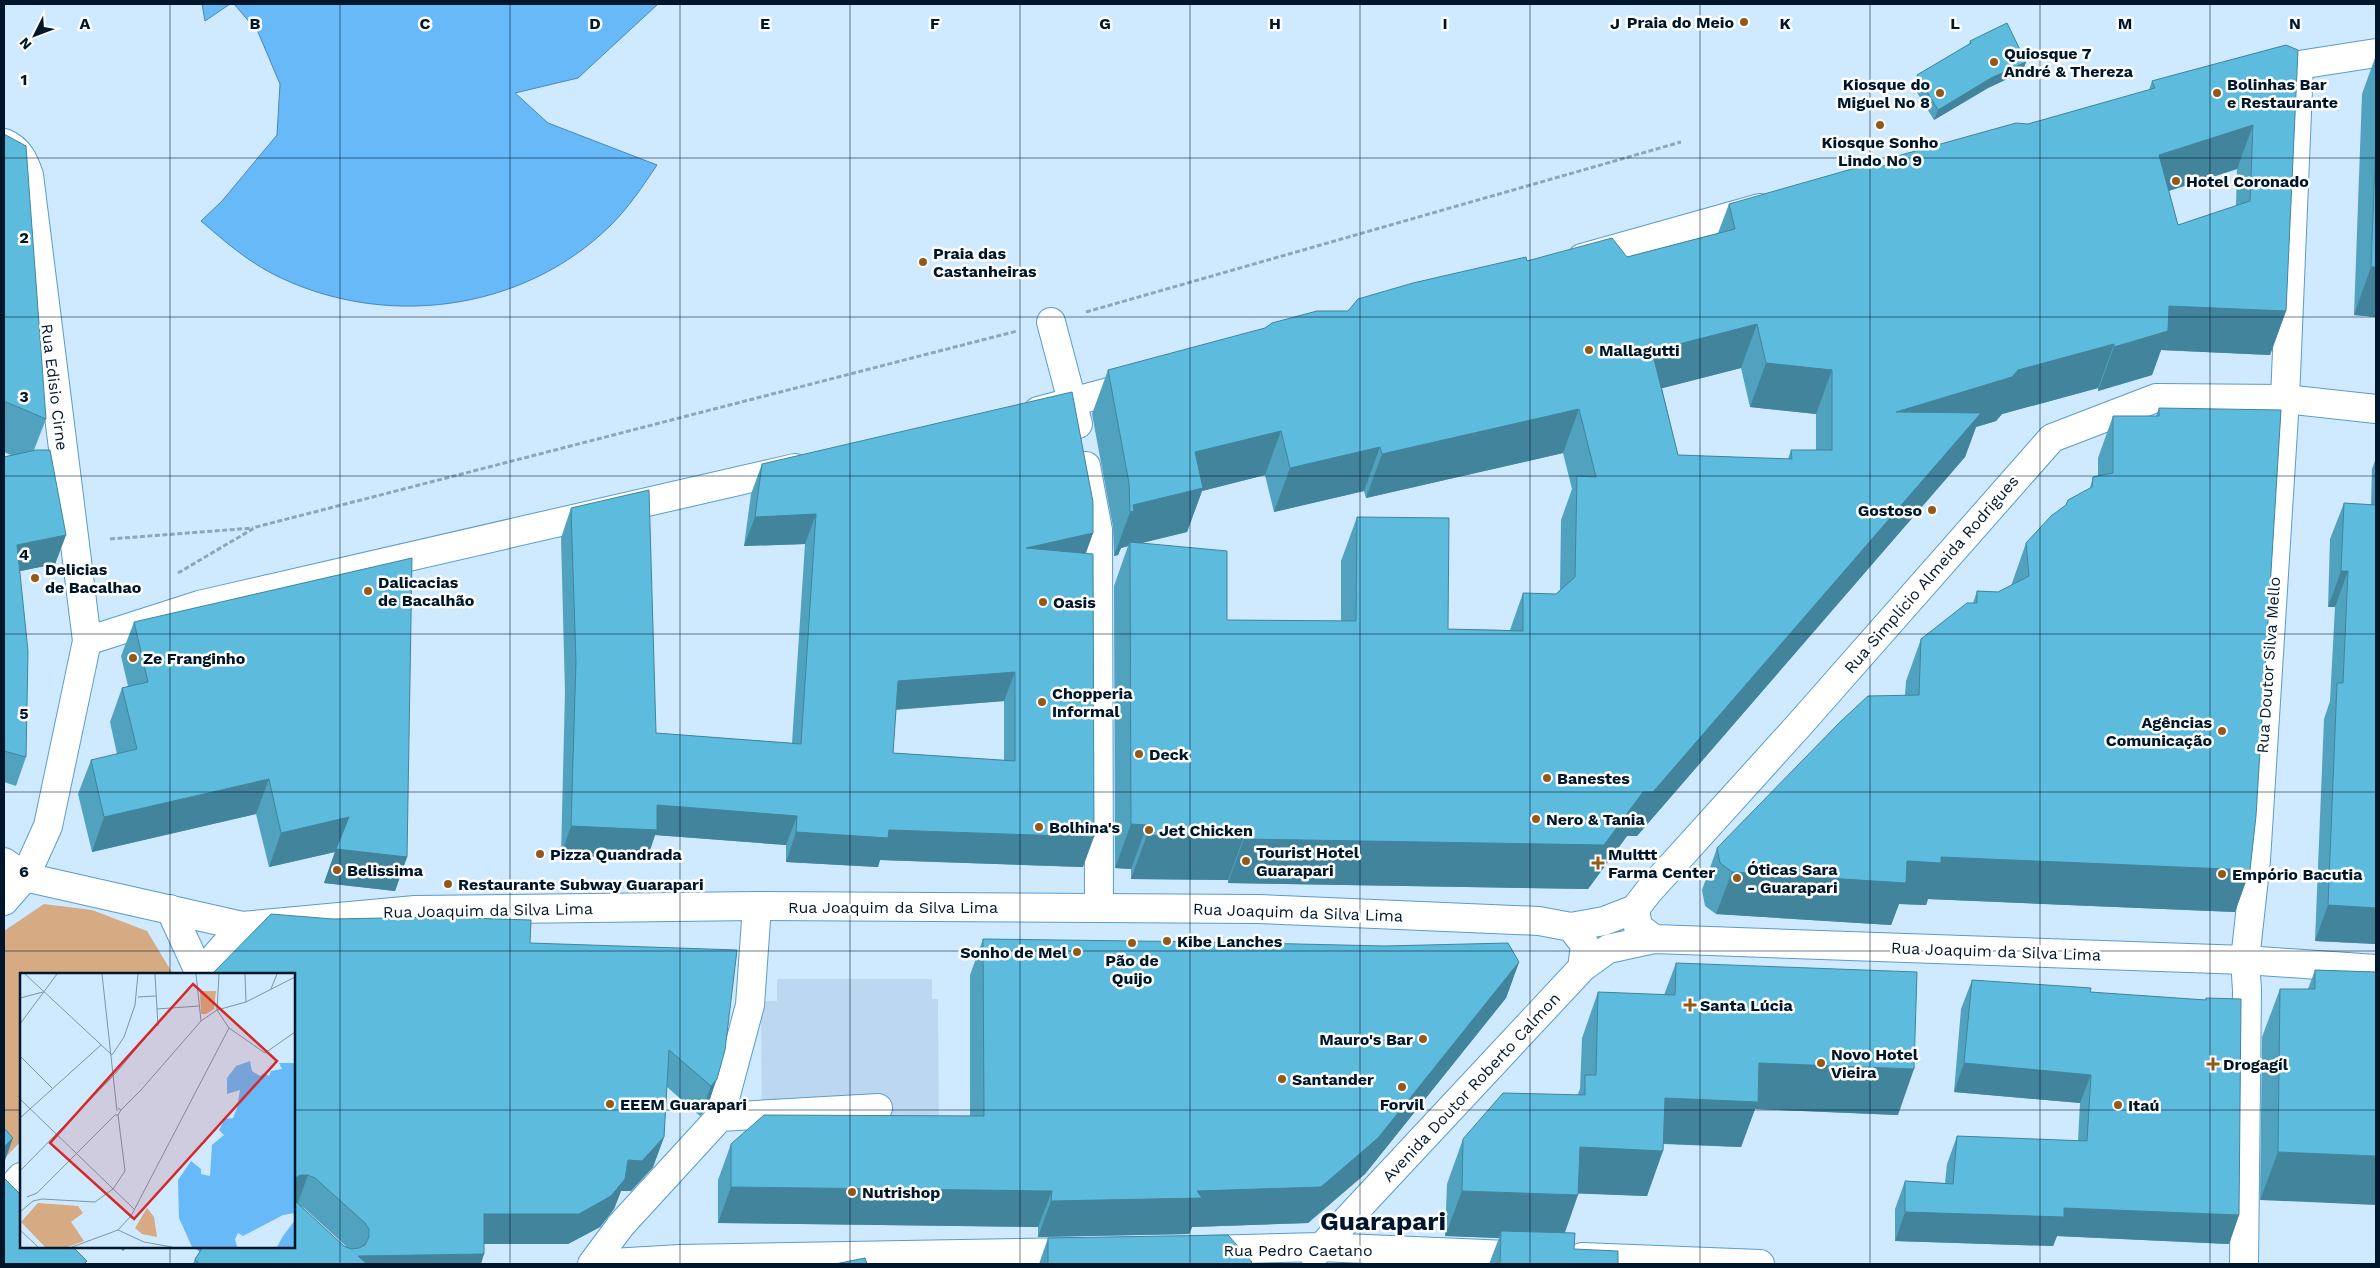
<svg xmlns="http://www.w3.org/2000/svg" width="2380" height="1268" font-family="'Work Sans',sans-serif">
<rect width="100%" height="100%" fill="#cfe9ff"/>
<path fill="#bcd8f0" d="M777 979H932V999H938L939 1139 762 1138 761 1001H777Z"/>
<path fill="#d6aa82" d="M44 904 92 910 147 931 173 974H21V1141L5 1158 4 931Z"/>
<path fill="#68b9f8" stroke="#4988ba" d="M202 4H230L205 21Z
M234 4H658L578 78 515 93 548 123 657 165C643 186 629 207 611 225 522 313 381 330 271 273 245 259 223 240 201 221L222 201 277 135 280 84 258 32Z"/>
<g fill="none" stroke-linecap="round" stroke-linejoin="round">
<defs>
<path id="pedestrian" d="M1051 322 1078 424
M1086 466 1098 530 1099 908
M720 1117 878 1108
M621 1225 720 1117 750 1005 757 906"/>
<path id="minor" d="M2261 75 2299 65 2376 53
M4 143C19 149 24 161 29 175L87 641 48 826 25 877 4 862
M1582 258 1760 208
M1038 411 1135 385
M87 641 199 605 795 468
M592 1264 621 1225
M2244 1264 2247 990 2245 960 2256 860 2285 399 2299 65"/>
<path id="tertiary" d="M4 901 25 877 242 926 415 910 757 906 1258 909 1539 921 1571 927 1585 945 1582 968
M170 909 200 974 242 926
M1635 909 1638 927 1654 939 2245 960 2376 969
M1571 927 1604 921 1635 909 1648 892 1800 724 2052 438 2156 398 2285 399 2376 409
M4 1196 21 1177
M1205 1250 1320 1247 1531 1256
M1314 1255 1582 968 1608 949 1654 939
M1582 1257 1760 1264
M595 1264 680 1259 1079 1252"/>
</defs>
<use href="#pedestrian" stroke="#5a9bcf" stroke-width="30"/>
<use href="#minor" stroke="#5a9bcf" stroke-width="30"/>
<use href="#tertiary" stroke="#5a9bcf" stroke-width="30"/>
<path stroke="#8da6bb" stroke-width="3" stroke-dasharray="5 2.5" stroke-linecap="butt" d="M1086 312 1681 142
M110 539 253 528
M178 573 256 527 1017 331"/>
<use href="#pedestrian" stroke="#fff" stroke-width="28"/>
<use href="#minor" stroke="#fff" stroke-width="28"/>
<use href="#tertiary" stroke="#fff" stroke-width="28"/>
</g>
<path fill="#50a2bf" fill-rule="evenodd" d="M1970 41 2026 62 2022 72 1988 88 1934 120 1913 86 1917 75 1969 45Z
M2286 45V311L2270 355 2161 350 2152 375 2098 391V388L2002 414 1996 421 1976 427 1965 457 1637 836H1627L1588 889 1228 883V880L1131 879V869L1115 868 1114 586 1128 546 1121 548 1118 555 1114 556 1113 527 1092 414 1108 370 1348 311 1527 261 1627 257 1718 233 1729 204 1891 165 1894 157 2028 124 2149 90 2152 81ZM2237 169 2236 206 2178 225 2169 191ZM1741 368 1750 407 1816 414V450H1791L1788 459 1678 455 1662 388ZM1563 453 1572 489 1561 520 1560 590 1556 594 1523 593 1510 630 1448 629 1357 517 1341 561V621L1227 620 1140 543 1187 532 1202 491 1265 475 1274 512 1364 491 1366 498Z
M2376 55V317L2354 315 2362 94Z
M4 134 46 419 34 450 66 535 55 564 20 571 26 757 16 786 4 782V457L11 455 4 452Z
M2159 408 2250 870 2235 912 1928 899 1926 905 1899 904 1891 925 1716 914 1705 906 1702 890 1717 848 1905 696 1906 681 1921 639 1973 603 1977 591 1998 592 2011 586 2026 543 2090 488 2093 477 2098 476V458L2113 416H2156Z
M2376 458V944L2315 941 2324 719 2330 701 2335 607H2328L2330 539 2344 503 2371 505 2372 469Z
M762 464 1093 533 1086 553 1083 867 880 860 878 867 786 862V845L655 835 647 859 561 855 565 692 561 538 571 508 656 733 792 743 805 544 744 546 751 494ZM1004 701V760L893 753 896 710Z
M134 622 407 857 395 891 324 883 335 852 269 867 256 814 92 852 78 794 91 760 117 754 110 722 122 688 128 686 121 656Z
M983 939 1519 962 1506 998 1365 1174 1308 1223 1192 1227 1189 1234 1038 1237V1227L718 1223V1180L731 1144 970 1116V975Z
M530 943 725 1050 706 1109 700 1116 667 1087 664 1137 653 1167 631 1191H621L614 1209 600 1227 568 1244H484L481 1264H193L195 1259 200 1252 194 1247H294V974ZM300 1206 304 1208 348 1248 344 1246Z
M1676 963 1898 1115 1755 1109 1741 1147 1663 1144 1647 1196 1578 1193 1564 1233 1574 1249 1618 1264H1489L1499 1238 1445 1236 1447 1184 1463 1139 1578 1094 1580 1089 1582 1038 1598 992 1664 995Z
M2315 970 2376 972 2260 1200 2262 1037 2280 989H2308Z
M1972 980 2090 992 2205 1000 2206 998 2239 1215 2229 1244 2057 1236 2053 1246 1895 1241V1209L1905 1181 1945 1183 1947 1164 1957 1136 2078 1141 2080 1103 1954 1092 1961 1009Z
M1048 1238 1252 1262V1264H1039Z
M119 1247H127L123 1251Z"/>
<path fill="#41849b" d="M2026 62 2022 72 1988 88 1934 120 1938 110 1991 78Z
M2253 125 2237 169 2143 199 2159 155Z
M2371 267H2376V317L2354 315Z
M2169 306 2286 311 2270 355 2161 350 2152 375 2098 391 2114 347Z
M1757 324 1741 368 1636 395 1652 351Z
M2114 344 2098 388 2002 414 1996 421 1976 427 1965 457 1637 836H1627L1588 889 1228 883 1244 839 1643 792 1896 412 2018 370Z
M1766 363 1832 370 1816 414 1750 407Z
M1579 409 1563 453 1366 498 1382 454Z
M1281 431 1265 475 1202 491 1187 532 1130 546V542L1128 546 1121 548 1118 555 1114 556 1130 512 1133 505 1195 452Z
M1380 447 1364 491 1274 512 1290 468Z
M816 514 805 544 744 546 755 517Z
M1093 533 1082 563 1026 548Z
M66 535 55 564 6 574 17 545Z
M2341 571H2348L2335 607H2328Z
M1015 672 1004 701 887 710 898 681Z
M269 779 256 814 92 852 104 817Z
M657 805 797 816 786 845 655 835 647 859 561 855 571 826Z
M349 817 407 857 395 891 324 883 335 852 269 867 281 833Z
M1131 824 1147 825 1131 869 1115 868Z
M889 830 1094 837 1083 867 880 860 878 867 786 862 796 832Z
M1147 835 1244 836 1228 880 1131 879Z
M1941 857 2250 870 2235 912 1928 899 1926 905 1899 904 1891 925 1716 914 1732 872 1907 861Z
M2328 905 2376 908V944L2315 941Z
M1519 962 1506 998 1365 1174 1308 1223 1192 1227 1189 1234 1038 1237 1051 1201 1197 1191Z
M1759 1063 1914 1069 1898 1115 1755 1109 1741 1147 1648 1143 1665 1098Z
M1964 1063 2091 1075 2080 1103 1954 1092Z
M717 1079 706 1109 700 1116 711 1086Z
M664 1137 653 1167 631 1191H621L614 1209 600 1227 568 1244H473L484 1214 628 1160Z
M13 1138 4 1163V1147Z
M1580 1147 1663 1151 1647 1196 1563 1193Z
M2278 1152 2376 1156V1205L2260 1200Z
M300 1175H308L297 1205H294V1179Z
M731 1187 1052 1191 1038 1227 718 1223Z
M1462 1191 1578 1195 1562 1241 1501 1231 1499 1238 1445 1236Z
M2064 1208 2239 1215 2229 1244 2057 1236 2053 1246 1895 1241 1905 1212Z
M484 1254 481 1264H355L358 1256Z"/>
<path fill="#5dbcde" stroke="#41849b" fill-rule="evenodd" d="M2007 23 2026 62 1991 78 1938 110 1917 75 1971 43 1970 41Z
M2286 45 2298 50 2286 311 2169 306 2168 331 2114 347V344L2018 370 2012 377 1896 412 1981 413 1653 792H1643L1604 845 1244 839V836L1147 835V825L1131 824 1130 542 1227 551V620L1356 621 1357 517 1449 518 1448 629 1523 631V593L1556 594 1575 577 1577 476 1596 477 1579 409 1382 454 1380 447 1290 468 1281 431 1195 452 1203 488 1133 505 1134 511 1130 512 1129 483 1108 370 1265 328 1272 323 1317 311H1348L1358 299 1413 283 1526 257 1527 261 1612 238 1627 257 1735 229 1729 204 1859 167 1896 165 1894 157 2016 123 2028 124 2155 88 2152 81 2159 79ZM2253 125 2250 201 2178 225 2159 155ZM1757 324 1766 363 1832 370V450H1791L1792 459 1678 455 1652 351Z
M4 134 26 146 46 419 4 401Z
M2376 138V267H2371Z
M1072 392 1093 502V533L1026 548 1093 554 1094 837 889 830 888 838 796 832 797 816 657 805V830L571 826 576 662 571 508 649 490 656 733 801 744 816 514 755 517 762 464ZM1015 672V761L893 753 898 681Z
M2159 408 2281 410 2256 816 2250 870 1941 857V863L1907 861 1906 883 1732 872 1720 863 1717 848 1840 722 1868 696 1919 695 1921 639 1967 603H1977V591L1998 592 2029 576 2026 543 2051 516 2066 505 2068 500 2092 487 2093 477 2113 473V416H2159Z
M36 450H50L66 535 17 545 28 651 26 757 4 751V457Z
M2344 503 2376 505V908L2328 905 2337 683H2343L2348 571H2341Z
M412 558 407 857 336 849 349 817 281 833 269 779 104 817 91 760 137 749 122 688 148 682 134 622Z
M271 914 333 919 434 917 531 920 530 943 737 950 725 1050 717 1079 711 1086 669 1050 664 1137 642 1161 628 1160 625 1179 611 1196 579 1214H484V1254L358 1256 367 1264H199L195 1259 203 1247H294V1200L344 1246 351 1249 359 1248 365 1245 369 1237V1229L365 1223 315 1178 308 1175H300L294 1179V974H212Z
M983 939 1210 942 1385 946 1508 943 1519 962 1378 1138 1321 1187 1197 1191 1202 1198 1051 1201 1052 1191 731 1187V1144L764 1115 984 1116Z
M1676 963 1917 972 1914 1069 1759 1063 1758 1102 1665 1098 1663 1151 1580 1147 1578 1195 1462 1191 1463 1139 1503 1093 1585 1095V1075H1596L1598 992 1675 995Z
M2315 970 2376 972V1156L2278 1152 2280 989H2315Z
M1972 980 2091 988 2090 992 2206 1000V998L2241 999 2239 1215 2064 1208V1217L1905 1212V1181L1953 1184 1957 1136 2087 1141 2091 1075 1964 1063Z
M4 1128 13 1138 4 1147Z
M4 1178 21 1195V1247H73L87 1261 84 1264H4Z
M1501 1231 1575 1233 1574 1249 1618 1251V1264H1500Z
M1228 1235 1252 1262 1250 1264H1048V1238Z
M865 1258 867 1264H835Z"/>
<path fill="none" stroke="#00172b" stroke-width="1" stroke-opacity="0.55" d="M170 4V974M340 4V1264M510 4V1264M680 4V1264M850 4V1264M1020 4V1264M1190 4V1264M1360 4V1264M1530 4V1264M1700 4V1264M1870 4V1264M2040 4V1264M2210 4V1264M4 158H2376M4 317H2376M4 476H2376M4 634H2376M4 792H2376M4 951H2376M4 1110H21M294 1110H2376M170 1247V1264"/>
<g fill="#935916" stroke="#fff" stroke-width="2">
<circle cx="1744" cy="22" r="5"/>
<circle cx="1994" cy="62" r="5"/>
<circle cx="1940" cy="93" r="5"/>
<circle cx="2217" cy="93" r="5"/>
<circle cx="1880" cy="125" r="5"/>
<circle cx="2176" cy="181" r="5"/>
<circle cx="923" cy="262" r="5"/>
<circle cx="1589" cy="350" r="5"/>
<circle cx="1932" cy="510" r="5"/>
<circle cx="35" cy="578" r="5"/>
<circle cx="368" cy="591" r="5"/>
<circle cx="1043" cy="602" r="5"/>
<circle cx="133" cy="658" r="5"/>
<circle cx="1042" cy="702" r="5"/>
<circle cx="2222" cy="731" r="5"/>
<circle cx="1139" cy="754" r="5"/>
<circle cx="1547" cy="778" r="5"/>
<circle cx="1536" cy="819" r="5"/>
<circle cx="1039" cy="827" r="5"/>
<circle cx="1149" cy="830" r="5"/>
<circle cx="540" cy="854" r="5"/>
<circle cx="1246" cy="861" r="5"/>
<path d="M1595.5 855.5h5v5h5v5h-5v5h-5v-5h-5v-5h5z"/>
<circle cx="337" cy="870" r="5"/>
<circle cx="2222" cy="874" r="5"/>
<circle cx="1737" cy="878" r="5"/>
<circle cx="448" cy="884" r="5"/>
<circle cx="1167" cy="941" r="5"/>
<circle cx="1132" cy="943" r="5"/>
<circle cx="1077" cy="952" r="5"/>
<path d="M1687.5 997.5h5v5h5v5h-5v5h-5v-5h-5v-5h5z"/>
<circle cx="1423" cy="1039" r="5"/>
<circle cx="1821" cy="1063" r="5"/>
<path d="M2210.5 1056.5h5v5h5v5h-5v5h-5v-5h-5v-5h5z"/>
<circle cx="1282" cy="1079" r="5"/>
<circle cx="1402" cy="1087" r="5"/>
<circle cx="610" cy="1104" r="5"/>
<circle cx="2118" cy="1105" r="5"/>
<circle cx="852" cy="1192" r="5"/>
</g>
<g text-anchor="middle" stroke-width="5" stroke-linejoin="round" paint-order="stroke">
<g font-size="16" font-weight="bold" fill="#00172b" stroke="#fff" text-anchor="start">
<text x="1734" y="28" text-anchor="end">Praia do Meio</text>
<text x="2004" y="59">Quiosque 7<tspan x="2004" dy="18">André &amp; Thereza</tspan></text>
<text x="1930" y="90" text-anchor="end">Kiosque do<tspan x="1930" dy="18">Miguel No 8</tspan></text>
<text x="2227" y="90">Bolinhas Bar<tspan x="2227" dy="18">e Restaurante</tspan></text>
<text x="1880" y="148" text-anchor="middle">Kiosque Sonho<tspan x="1880" dy="18">Lindo No 9</tspan></text>
<text x="2186" y="187">Hotel Coronado</text>
<text x="933" y="259">Praia das<tspan x="933" dy="18">Castanheiras</tspan></text>
<text x="1599" y="356">Mallagutti</text>
<text x="1922" y="516" text-anchor="end">Gostoso</text>
<text x="45" y="575">Delicias<tspan x="45" dy="18">de Bacalhao</tspan></text>
<text x="378" y="588">Dalicacias<tspan x="378" dy="18">de Bacalhão</tspan></text>
<text x="1053" y="608">Oasis</text>
<text x="143" y="664">Ze Franginho</text>
<text x="1052" y="699">Chopperia<tspan x="1052" dy="18">Informal</tspan></text>
<text x="2212" y="728" text-anchor="end">Agências<tspan x="2212" dy="18">Comunicação</tspan></text>
<text x="1149" y="760">Deck</text>
<text x="1557" y="784">Banestes</text>
<text x="1546" y="825">Nero &amp; Tania</text>
<text x="1049" y="833">Bolhina's</text>
<text x="1159" y="836">Jet Chicken</text>
<text x="1256" y="858">Tourist Hotel<tspan x="1256" dy="18">Guarapari</tspan></text>
<text x="550" y="860">Pizza Quandrada</text>
<text x="1608" y="860">Multtt<tspan x="1608" dy="18">Farma Center</tspan></text>
<text x="1747" y="875">Óticas Sara<tspan x="1747" dy="18">- Guarapari</tspan></text>
<text x="347" y="876">Belissima</text>
<text x="2232" y="880">Empório Bacutia</text>
<text x="458" y="890">Restaurante Subway Guarapari</text>
<text x="1177" y="947">Kibe Lanches</text>
<text x="1067" y="958" text-anchor="end">Sonho de Mel</text>
<text x="1132" y="966" text-anchor="middle">Pão de<tspan x="1132" dy="18">Quijo</tspan></text>
<text x="1700" y="1011">Santa Lúcia</text>
<text x="1413" y="1045" text-anchor="end">Mauro's Bar</text>
<text x="1831" y="1060">Novo Hotel<tspan x="1831" dy="18">Vieira</tspan></text>
<text x="2223" y="1070">Drogagíl</text>
<text x="1292" y="1085">Santander</text>
<text x="620" y="1110">EEEM Guarapari</text>
<text x="1402" y="1110" text-anchor="middle">Forvil</text>
<text x="2128" y="1111">Itaú</text>
<text x="862" y="1198">Nutrishop</text>
</g>
<g font-size="16" fill="#00172b" stroke="#fff">
<text transform="translate(55 387) rotate(83)" y="6">Rua Edisio Cirne</text>
<text transform="translate(1931 574) rotate(-49)" y="6">Rua Simplício Almeida Rodrigues</text>
<text transform="translate(2268 665) rotate(-86)" y="6">Rua Doutor Silva Mello</text>
<text x="893" y="913">Rua Joaquim da Silva Lima</text>
<text transform="translate(488 910) rotate(-1)" y="6">Rua Joaquim da Silva Lima</text>
<text transform="translate(1298 912) rotate(2)" y="6">Rua Joaquim da Silva Lima</text>
<text transform="translate(1996 951) rotate(2)" y="6">Rua Joaquim da Silva Lima</text>
<text transform="translate(1471 1087) rotate(-47)" y="6">Avenida Doutor Roberto Calmon</text>
<text x="1298" y="1256">Rua Pedro Caetano</text>
</g>
<g font-size="26" font-weight="bold" fill="#00172b" stroke="#fff">
<text x="1383" y="1230">Guarapari</text>
</g>
</g>
<g transform="translate(20 973)">
<rect width="275" height="275" fill="#cfe9ff"/>
<path d="M180 18H196L194 36 186 41H181ZM18 230 58 233 63 240 51 249 64 268 48 274H25L1 249ZM127 235 134 244 137 264 122 261 115 255Z" fill="#d6aa82"/>
<path d="M230 88 232 98 240 103 244 100 249 103 251 98 262 96 259 90H275V240L263 242 223 263 218 260 215 266 217 274H172L159 245 158 207 171 188 181 196V201L190 203 192 172 204 162 199 157 205 146 213 145 217 135 220 117 207 121V105L216 93ZM275 247V274H257L263 263Z" fill="#68b9f8"/>
<path fill="none" stroke="#7c95aa" stroke-width="1" d="M5 1 92 82 104 64 115 32 118 1M82 1 97 138M135 1 138 53M176 1 181 48M199 1 197 37 209 55 245 80 275 59M225 1 226 29M251 16 257 1M118 24 136 23M0 25 23 19M137 36 179 33M0 51 37 1M0 83 33 116M0 126 115 237M98 135 101 137 121 117 181 48 197 37 226 29 275 4M0 145 81 72M0 198 95 101 137 51M7 224 17 220 95 142H98M0 239 13 228 22 226 75 229 93 216 105 198 98 142 101 137M0 257 18 274M98 257 124 269 152 274M52 274 98 257 111 243 209 55"/>
<path fill="#d62828" fill-opacity="0.15" stroke="#d62828" stroke-width="2.5" d="M173 11 257 88 114 246 30 170Z"/>
<rect width="275" height="275" fill="none" stroke="#00172b" stroke-width="2.5"/>
</g>
<g font-size="16" text-anchor="middle" font-weight="bold" fill="#00172b" stroke="#fff" stroke-width="5" stroke-linejoin="round" paint-order="stroke">
<text x="85" y="29">A</text>
<text x="255" y="29">B</text>
<text x="425" y="29">C</text>
<text x="595" y="29">D</text>
<text x="765" y="29">E</text>
<text x="935" y="29">F</text>
<text x="1105" y="29">G</text>
<text x="1275" y="29">H</text>
<text x="1445" y="29">I</text>
<text x="1615" y="29">J</text>
<text x="1785" y="29">K</text>
<text x="1955" y="29">L</text>
<text x="2125" y="29">M</text>
<text x="2295" y="29">N</text>
<text x="24" y="85">1</text>
<text x="24" y="243">2</text>
<text x="24" y="402">3</text>
<text x="24" y="560">4</text>
<text x="24" y="719">5</text>
<text x="24" y="877">6</text>
</g>
<rect width="2380" height="1268" fill="none" stroke="#00172b" stroke-width="10"/>
<g transform="translate(35 35) rotate(228)" stroke="#ffffff" stroke-width="4" paint-order="stroke">
<path d="M0-4L9 19L0 12L-9 19Z" fill="#00172b"/>
<text y="-8" font-size="14" font-weight="bold" text-anchor="middle" fill="#00172b">N</text>
</g>
</svg>
